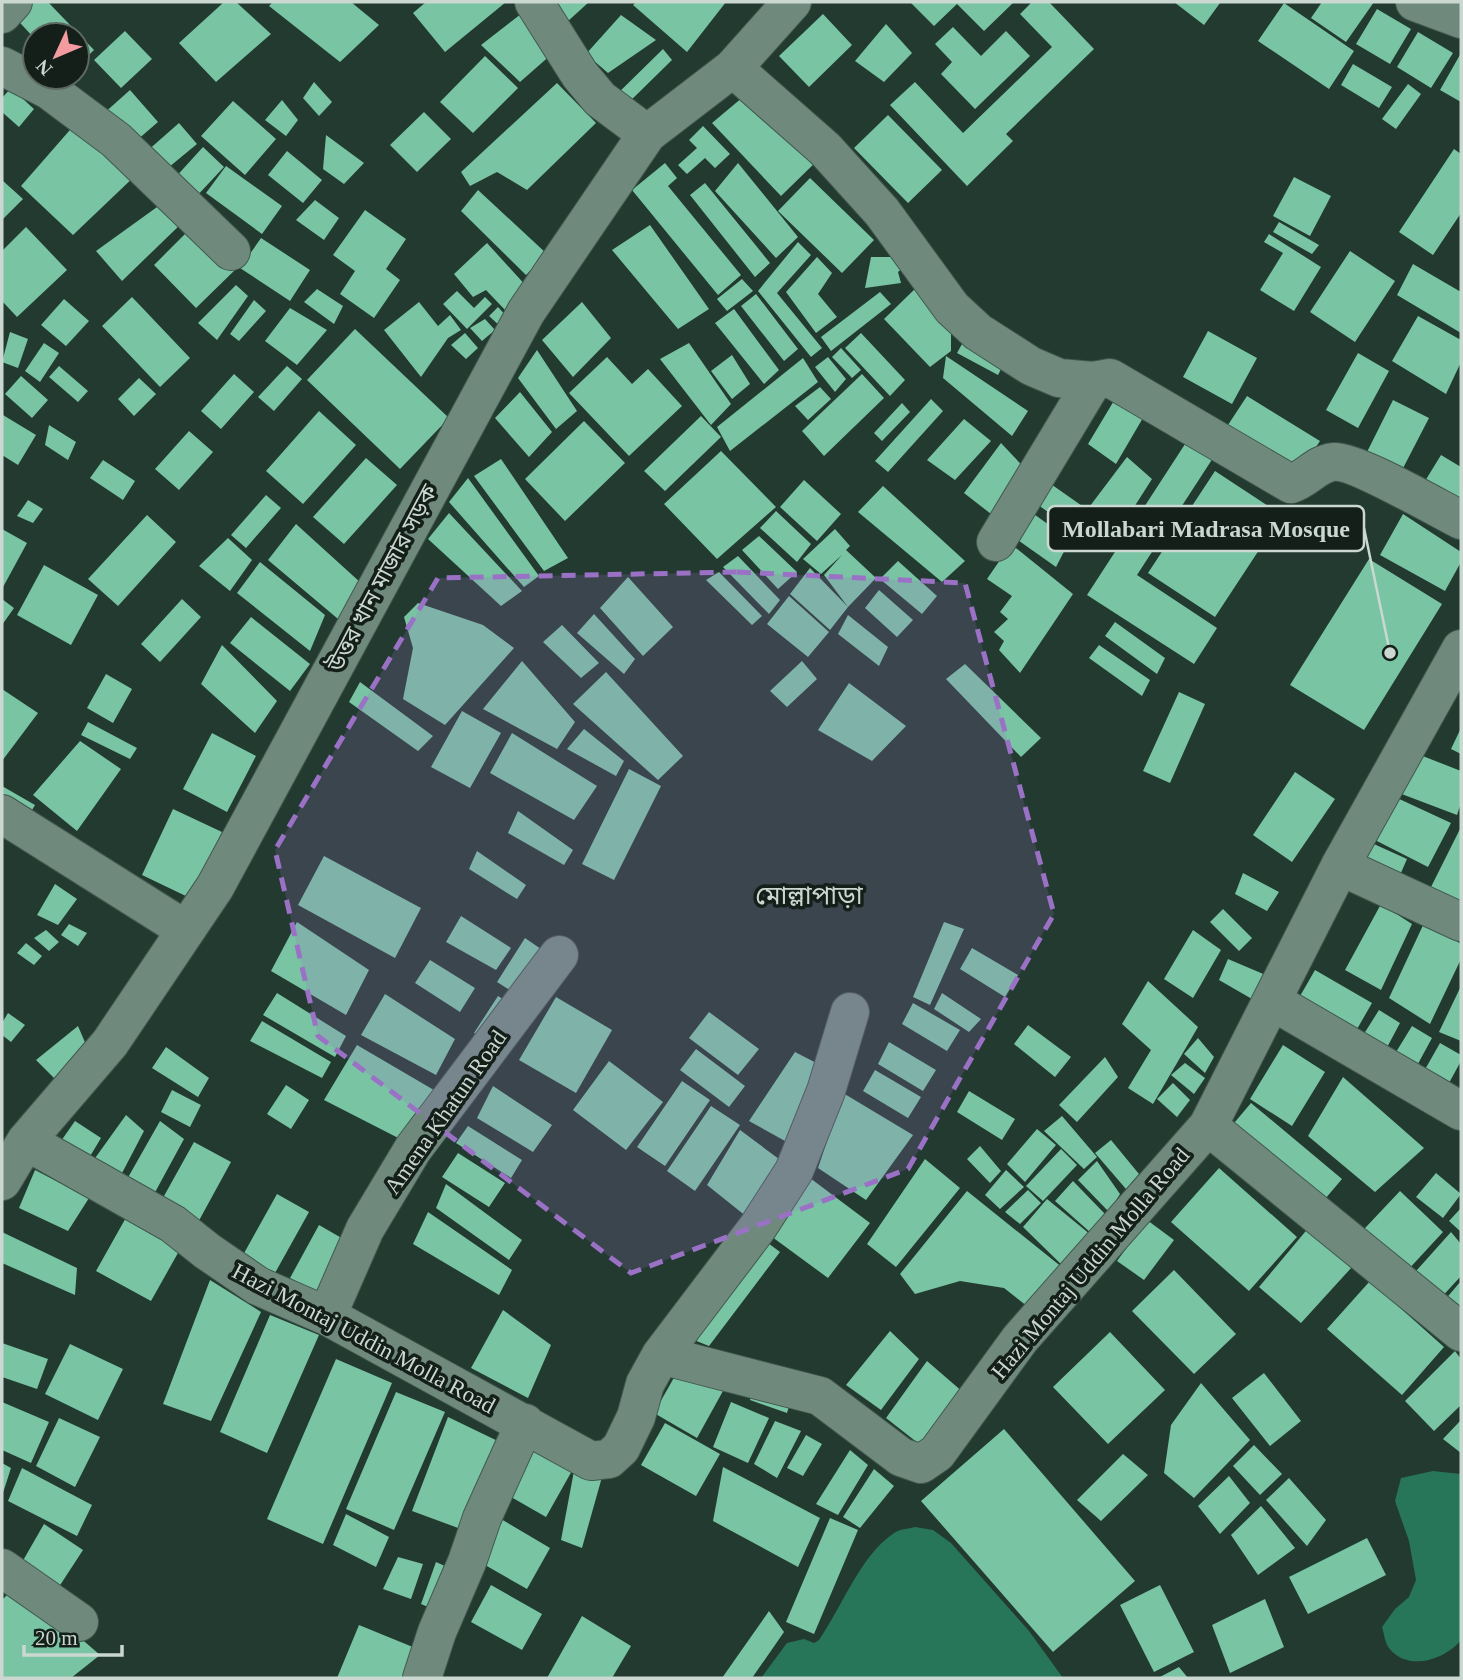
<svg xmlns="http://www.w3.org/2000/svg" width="1463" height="1680" font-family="'Times New Roman','Noto Sans Bengali',serif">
<rect width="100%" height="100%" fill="#223a30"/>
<path fill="#287659" d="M1433 1471 1461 1474V1640C1445 1660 1407 1672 1389 1648 1385 1643 1384 1633 1382 1627L1395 1609 1409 1597 1416 1580 1409 1541 1395 1501 1401 1478Z
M915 1527 933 1530 951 1543 1029 1631 1063 1678H761L787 1643 804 1639 814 1643 819 1640C842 1607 860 1556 894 1533 900 1529 908 1529 915 1527Z"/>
<path fill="#78c4a3" d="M20 2H48L94 50 77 66V35H35V39L10 12Z
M224 2H236L271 34 216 82 179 43Z
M273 2H351L379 25 340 62 269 6Z
M426 2H506L445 52 413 13Z
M550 2H589L567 22Z
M636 2H726L687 52 633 5Z
M910 2H1014L984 31 957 4 934 26Z
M1032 2H1049L1094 49 1006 134 1013 141 967 186 890 105 915 82 963 133 1052 47 1020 14Z
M1174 2H1218L1220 3 1204 25Z
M1322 2H1374L1346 42 1311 18Z
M1284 3 1354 51 1329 89 1258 41Z
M1377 9 1411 29 1390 64 1356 44Z
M521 14 553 53 520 82 481 45Z
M823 14 852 45 809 87 779 56Z
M621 15 656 40 608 73 586 54Z
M886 24 912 53 884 82 855 61Z
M953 27 981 56 1006 31 1030 56 975 109 941 74 952 62 935 44Z
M125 31 152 59 121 88 94 60Z
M1418 32 1453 53 1431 88 1397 67Z
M663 49 672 60 622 109 611 100Z
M1461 53V102L1440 90Z
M485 56 518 88 473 133 440 102Z
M1353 64 1392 87 1379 108 1341 85Z
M314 82 332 102 319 116 303 98Z
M557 83 596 123 527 190 497 172 470 186 461 172Z
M1408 84 1421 94 1396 129 1382 119Z
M11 88 34 109 19 127 2 112V98Z
M130 90 158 122 129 147 102 115Z
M749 92 820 158 781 196 712 123Z
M282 100 298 120 286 136 265 120Z
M233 101 276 139 245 175 201 136Z
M424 112 451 139 417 172 390 145Z
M888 115 942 170 908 203 854 148Z
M76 123 138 173 73 235 21 186Z
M179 123 197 144 163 172 146 152Z
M703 126 730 154 715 168 705 158 687 174 678 165 697 148 689 140Z
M326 135 364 163 344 184 323 169Z
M203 147 224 167 194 199 173 180Z
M1454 149 1461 154V213L1433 255 1399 232Z
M287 151 322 180 303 203 268 175Z
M665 163 677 178 668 186 741 275 718 295 632 190Z
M738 163 798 237 776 258 715 191Z
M226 166 282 206 262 234 206 193Z
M1294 177 1331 196 1310 236 1273 216Z
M810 178 874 240 842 273 778 211Z
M2 180 23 199 2 220Z
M705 183 770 263 755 277 690 195Z
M478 190 547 254 526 275 461 211Z
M315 200 339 218 324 240 296 220Z
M164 202 183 222 122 281 96 251Z
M365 210 406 239 386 269 400 280 374 318 340 294 355 271 333 255Z
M1279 222 1319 245 1312 254 1273 232Z
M194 225 237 268 196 308 154 265Z
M650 225 709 309 678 329 612 250Z
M26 227 67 270 17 317 2 301V251Z
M1269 234 1321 267 1294 311 1260 290 1283 253 1264 242Z
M261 238 310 270 290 301 240 268Z
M798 242 811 255 777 293 822 348 811 357 758 291Z
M487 243 528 288 505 310 486 290 473 297 454 274Z
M1350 251 1395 281 1355 342 1310 312Z
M817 257 832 273 818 294 837 317 816 333 786 292Z
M871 257H891L904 267 898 272 901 283 865 288Z
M1413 264 1461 292V333L1397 295Z
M742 279 753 291 727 311 717 299Z
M921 283 956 323 951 334V351L930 367 884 319Z
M236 285 248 296 217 340 198 323Z
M317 289 343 306 334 324 304 302Z
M457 291 474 308 485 297 492 304 467 329 443 304Z
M880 292 891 304 831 351 821 337Z
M756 294 798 349 784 361 741 306Z
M132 297 190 358 160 387 102 326Z
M64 299 89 321 66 346 41 325Z
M254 300 266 311 239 341 230 334Z
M419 302 438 326 450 315 461 330 448 338 421 377 384 330Z
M582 302 611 338 573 377 542 340Z
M498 307 509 319 502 328 489 316Z
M290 308 327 330 297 365 265 341Z
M734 309 779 370 764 384 715 323Z
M1418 316 1461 340V362L1446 394 1392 361Z
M485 319 495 330 482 341 470 328Z
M355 329 449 418 400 469 307 380Z
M1208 331 1257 358 1232 404 1183 377Z
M10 332 28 339 18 368 2 362Z
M465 333 478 348 466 359 451 345Z
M861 333 905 380 890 396 845 348Z
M967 335 1008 356 998 375 957 353Z
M44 343 59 353 40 382 25 371Z
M689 343 731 404 711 425 660 359Z
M841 348 861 370 852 378 832 357Z
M537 350 577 411 556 429 518 378Z
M1358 353 1389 371 1358 428 1326 410Z
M732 355 750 384 732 399 711 371Z
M946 356 1028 411 1012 436 943 378Z
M607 357 632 384 648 369 682 406 629 456 569 393Z
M828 357 846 379 835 392 815 367Z
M803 358 818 382 730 451 717 427Z
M59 366 88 391 78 402 49 377Z
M287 366 302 379 274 411 258 397Z
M234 374 254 392 221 429 201 411Z
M862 374 884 398 824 456 802 431Z
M21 376 48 400 32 418 5 394Z
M139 378 156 394 134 416 118 399Z
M820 387 831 399 808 420 795 406Z
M1121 389 1147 411 1116 464 1088 444Z
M520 392 552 432 529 457 495 418Z
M1247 396 1320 441 1302 468 1228 425Z
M931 399 943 411 888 472 875 461Z
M1393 400 1429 418 1400 474 1365 456Z
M902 403 910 412 882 441 874 433Z
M319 411 356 445 303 504 266 471Z
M3 415 36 435 18 465 2 455Z
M701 416 721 437 665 491 644 471Z
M964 419 991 441 955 480 927 460Z
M584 421 625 463 565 521 525 479Z
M49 425 76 442 68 460 45 445Z
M189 431 213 452 179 490 155 469Z
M1187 441 1213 458 1137 575 1217 628 1194 664 1087 595Z
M1001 443 1034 478 1000 521 964 493Z
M721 451 776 507 717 559 664 504Z
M1441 455 1461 467V495L1455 506 1422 486Z
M1127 457 1152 479 1122 526 1090 506Z
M366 458 397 485 344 544 313 517Z
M501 459 568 558 544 571 474 476Z
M103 460 135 481 123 500 90 478Z
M1215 471 1282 515 1215 617 1148 573Z
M468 478 539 576 524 587 449 502Z
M804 480 841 514 817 541 780 507Z
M1048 482 1115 529 1101 550 1034 502Z
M883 486 965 561 942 582 858 512Z
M266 495 281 508 246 548 231 535Z
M28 500 43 509 33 523 17 516Z
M776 511 811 544 797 562 760 528Z
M1031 512 1070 540 1056 567 1015 538Z
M449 513 522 591 501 606 428 539Z
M1403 514 1461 552V562L1445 591 1380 555Z
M147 515 176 542 118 606 88 579Z
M296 524 361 583 344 624 268 560Z
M2 529 27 543 2 589Z
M835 529 850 546 846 550 876 578 848 607 824 575 842 555 821 574 803 559Z
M759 536 797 572 778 589 742 550Z
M228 538 252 560 230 591 199 566Z
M1011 544 1073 594 1020 673 999 650 1004 641 994 632 1008 619 1000 612 1012 596 987 579Z
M738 556 780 600 769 614 723 567Z
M1369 559 1442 604 1364 730 1290 685Z
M898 561 937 596 922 614 880 579Z
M260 562 325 615 310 651 237 593Z
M44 565 98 595 71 645 17 615Z
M810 568 848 607 830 630 790 594Z
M719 572 762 616 752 625 706 580Z
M628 577 673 627 643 656 600 608Z
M879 590 913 620 897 637 865 608Z
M789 596 829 632 808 657 767 624Z
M2 599 14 608 2 625Z
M182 599 201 617 160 662 141 644Z
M418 603 483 625 514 648 445 725 403 699 413 648 404 617Z
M594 614 635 659 624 674 577 633Z
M848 615 888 647 879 666 838 634Z
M251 617 310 664 290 691 230 643Z
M1115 622 1165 658 1157 674 1105 636Z
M562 625 599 663 581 678 543 642Z
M222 645 277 701 255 733 201 684Z
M1099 645 1150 680 1142 696 1089 658Z
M522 661 575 722 557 749 483 709Z
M802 661 817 679 787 707 770 691Z
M965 664 1041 738 1021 757 946 679Z
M606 672 683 756 658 780 573 704Z
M106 674 132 689 113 723 87 708Z
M360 682 433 736 418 751 349 702Z
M849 683 906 726 872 761 818 730Z
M2 689 38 713 2 761Z
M1179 692 1205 704 1170 783 1143 771Z
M462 711 501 733 470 788 431 767Z
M88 722 137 748 130 759 81 735Z
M1461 728V754L1451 749Z
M584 729 624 761 616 776 567 749Z
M212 733 256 756 227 812 183 789Z
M512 733 597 786 574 820 490 773Z
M80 741 121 769 77 831 33 795Z
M1415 753 1461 771V803L1457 815 1399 793Z
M629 769 661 786 614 880 582 864Z
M1295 772 1335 799 1292 862 1253 835Z
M2 786 35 805 25 822 2 809Z
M1395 797 1451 823 1428 867 1373 839Z
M173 809 222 832 190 898 142 875Z
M518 811 573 850 564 865 508 833Z
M1461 827V907L1430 889Z
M1354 835 1407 859 1397 882 1344 858Z
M477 851 526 885 517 899 469 869Z
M324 856 421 908 395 958 298 905Z
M1243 873 1279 892 1267 911 1235 894Z
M55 884 77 899 58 925 37 915Z
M1381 904 1412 924 1381 990 1345 970Z
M1223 909 1252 938 1239 951 1210 922Z
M461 916 511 948 496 970 446 942Z
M1425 921 1461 944V959L1430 1024 1389 998Z
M297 922 369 970 346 1015 271 971Z
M944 922 964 929 930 1005 913 997Z
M69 924 87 933 78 946 61 935Z
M46 930 59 942 49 951 34 938Z
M1193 930 1221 950 1193 998 1164 979Z
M525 938 541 949 513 992 497 982Z
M26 943 42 956 34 965 17 953Z
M972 948 1018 975 1005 997 960 969Z
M1228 959 1268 976 1252 999 1219 980Z
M430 960 475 988 460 1012 415 983Z
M1315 970 1372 1003 1341 1057 1284 1024Z
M1148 981 1198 1027 1153 1104 1128 1088 1151 1050 1122 1024Z
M1461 986V1041L1439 1032Z
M277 993 346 1036 335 1057 263 1015Z
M942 993 981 1019 969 1032 934 1009Z
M385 994 455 1039 436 1075 361 1035Z
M498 996 511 1004 487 1042 474 1033Z
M556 997 612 1030 576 1093 519 1060Z
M913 1003 960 1030 947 1051 902 1024Z
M1379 1010 1400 1023 1375 1070 1350 1056Z
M709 1012 759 1049 738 1075 689 1038Z
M8 1013 25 1025 11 1042 2 1035V1023Z
M262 1021 331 1062 322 1078 250 1041Z
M1028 1025 1071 1057 1055 1077 1014 1044Z
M78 1026 90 1054 59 1083 36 1060Z
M1412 1026 1432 1038 1407 1084 1385 1070Z
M1198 1038 1214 1057 1205 1073 1184 1054Z
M889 1042 936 1070 923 1091 878 1064Z
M1440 1043 1461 1055V1061L1443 1094 1419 1080Z
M357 1045 439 1093 410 1144 324 1100Z
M1283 1045 1325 1072 1292 1126 1250 1099Z
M166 1047 209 1078 198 1097 152 1068Z
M696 1049 745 1086 729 1107 680 1070Z
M795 1052 828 1069 785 1141 749 1121Z
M1105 1057 1118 1077 1077 1122 1059 1105Z
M609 1061 663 1102 626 1150 573 1110Z
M1185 1063 1205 1078 1194 1094 1171 1075Z
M875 1070 921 1097 908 1118 863 1091Z
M1343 1077 1424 1148 1375 1192 1308 1136Z
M682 1081 710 1100 665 1166 637 1147Z
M1173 1083 1190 1100 1177 1117 1157 1099Z
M286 1085 309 1100 291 1129 267 1114Z
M493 1086 552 1125 533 1152 477 1118Z
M172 1090 201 1105 190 1127 161 1112Z
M969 1091 1015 1119 1002 1140 957 1112Z
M843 1093 913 1135 866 1200 818 1168Z
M1251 1103 1342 1179 1308 1219 1218 1142Z
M711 1106 740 1125 695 1191 667 1171Z
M126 1115 144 1131 121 1175 93 1161Z
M1062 1116 1097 1157 1084 1169 1044 1131Z
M75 1121 101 1138 89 1158 61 1141Z
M160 1121 184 1139 153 1196 126 1181Z
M468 1126 522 1160 511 1178 456 1143Z
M1037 1129 1056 1145 1025 1182 1007 1164Z
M740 1130 787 1165 747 1217 707 1185Z
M1111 1140 1139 1174 1126 1189 1095 1153Z
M194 1142 231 1162 196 1226 159 1205Z
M980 1146 1001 1171 990 1183 967 1159Z
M1061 1149 1077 1165 1043 1201 1026 1186Z
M458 1153 505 1183 489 1207 442 1177Z
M925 1159 960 1188 896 1267 867 1244Z
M1097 1161 1120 1194 1109 1212 1078 1180Z
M1219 1168 1297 1237 1249 1291 1171 1222Z
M35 1170 89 1198 68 1231 19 1208Z
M1006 1170 1024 1187 1000 1209 985 1195Z
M1436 1173 1461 1194 1443 1218 1416 1197Z
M806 1175 870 1223 828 1278 764 1231Z
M1073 1181 1105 1214 1091 1233 1055 1201Z
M446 1184 522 1240 509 1260 436 1208Z
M1028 1190 1041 1203 1020 1224 1005 1212Z
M967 1191 1063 1268 1032 1310 1004 1288 960 1281 915 1294 900 1274Z
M1400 1191 1443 1232 1394 1285 1350 1244Z
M277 1194 309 1212 275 1273 243 1255Z
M1047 1199 1091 1235 1065 1268 1023 1227Z
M1461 1208V1232L1449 1221Z
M428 1212 512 1270 499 1295 413 1244Z
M128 1214 183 1244 151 1301 96 1271Z
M1147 1220 1174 1240 1144 1280 1117 1261Z
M319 1225 352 1244 324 1297 290 1278Z
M1310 1226 1352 1267 1301 1323 1259 1287Z
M2 1232 77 1268 75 1295 2 1263Z
M1451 1232 1461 1244V1276L1427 1313 1400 1289Z
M760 1237 780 1252 709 1346 694 1340Z
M1174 1270 1236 1334 1194 1374 1132 1311Z
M210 1280 261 1312 211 1421 163 1404Z
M1370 1281 1444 1347 1402 1395 1327 1329Z
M1461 1281V1323L1432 1315Z
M503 1310 551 1345 528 1398 471 1368Z
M270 1315 319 1335 267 1453 220 1432Z
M890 1331 919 1359 881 1410 846 1385Z
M1110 1332 1165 1390 1108 1444 1053 1387Z
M2 1343 48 1359 37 1389 2 1377Z
M70 1344 123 1369 98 1420 45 1394Z
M1455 1351 1461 1359V1405L1434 1431 1405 1401Z
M336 1359 392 1383 323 1544 267 1519Z
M927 1361 964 1393 923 1447 886 1418Z
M680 1367 723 1391 697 1438 654 1413Z
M1264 1373 1301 1421 1270 1446 1232 1398Z
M755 1383 792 1397 787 1413 750 1400Z
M1201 1383 1250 1440 1194 1498 1164 1473 1171 1425Z
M396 1392 445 1412 394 1530 346 1509Z
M2 1402 49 1422 31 1463 2 1450Z
M731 1402 769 1418 748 1463 713 1447Z
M448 1417 504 1444 469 1532 412 1511Z
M59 1418 100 1437 75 1487 36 1466Z
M1461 1420V1453L1443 1439Z
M775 1421 801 1431 777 1478 754 1464Z
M665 1423 720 1454 696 1496 641 1465Z
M1004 1429 1135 1581 1053 1652 921 1501Z
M806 1435 822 1444 803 1476 787 1468Z
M531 1445 573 1469 546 1517 504 1493Z
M1254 1445 1282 1474 1260 1495 1233 1466Z
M850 1450 868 1465 838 1515 816 1504Z
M1123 1454 1148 1475 1101 1521 1077 1500Z
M2 1463 11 1468 2 1496Z
M723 1467 820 1518 798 1567 713 1521Z
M22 1468 92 1505 77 1536 8 1501Z
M874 1469 894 1486 860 1528 843 1517Z
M574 1471 602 1477 582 1548 561 1540Z
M1229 1476 1250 1503 1220 1534 1198 1506Z
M1289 1478 1326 1520 1307 1546 1266 1500Z
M1261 1506 1295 1548 1258 1575 1231 1535Z
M346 1514 389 1537 376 1567 333 1545Z
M830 1518 858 1530 814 1634 786 1622Z
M501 1519 550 1548 527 1589 478 1561Z
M44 1524 83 1550 53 1596 17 1571Z
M1367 1538 1386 1575 1308 1614 1289 1577Z
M398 1557 423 1564 411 1599 383 1589Z
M436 1562 456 1571 440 1612 421 1604Z
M18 1584 100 1655 71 1678H2V1600Z
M491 1585 542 1614 522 1650 471 1622Z
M1160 1585 1194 1652 1154 1672 1120 1605Z
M1265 1599 1284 1647 1230 1673 1212 1625Z
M769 1611 784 1632 752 1678H722Z
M582 1616 631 1646 612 1678H547Z
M359 1625 425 1652 414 1678H337Z
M1179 1667 1188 1678H1158Z"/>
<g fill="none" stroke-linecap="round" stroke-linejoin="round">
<defs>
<path id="minor" d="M534 2 580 75 600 99 647 134
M1415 2 1461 19
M2 14 13 2
M2 66 49 90 116 140 231 251
M733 68 825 149 882 212 952 308 978 332 1031 366 1059 378 1093 381 1110 378 1291 484C1307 479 1316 464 1333 462 1353 459 1439 509 1461 520
M996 542 1093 381
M2 814 186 930
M1340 866 1461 922
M1272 1001 1461 1111
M1208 1126 1461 1332
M26 1141 173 1224 207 1251 258 1286 327 1316 591 1461 609 1459 621 1448 636 1417 645 1384 661 1355 820 1396 901 1457 921 1464 937 1453 1020 1339 1208 1126 1340 866 1461 649
M2 1181 26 1141 110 1043 215 887 526 312 647 134 733 68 792 2
M327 1316 365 1229 413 1149 559 955
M661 1355 758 1227 794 1171 826 1091 850 1012
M2 1568 79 1622
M422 1678 437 1632 467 1562 482 1518 525 1423"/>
</defs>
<use href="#minor" stroke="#425850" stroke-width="40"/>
<use href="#minor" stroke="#6f8a7d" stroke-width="38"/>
</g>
<path fill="#9b71c6" fill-opacity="0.2" stroke="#9b71c6" stroke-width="5" stroke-dasharray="14 9" stroke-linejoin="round" d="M737 572 965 583 1054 914 908 1169 631 1273 318 1036 275 850 438 578Z"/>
<g text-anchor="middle" stroke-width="7" stroke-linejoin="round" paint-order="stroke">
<g font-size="23" fill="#cad8d1" stroke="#141f1a">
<text transform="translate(382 578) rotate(-62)" y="8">উত্তর খান মাজার সড়ক</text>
<text transform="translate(445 1112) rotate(-55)" y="8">Amena Khatun Road</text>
<text transform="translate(1090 1263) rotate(-50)" y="8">Hazi Montaj Uddin Molla Road</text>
<text transform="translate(364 1338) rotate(28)" y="8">Hazi Montaj Uddin Molla Road</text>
</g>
<g font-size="26" fill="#cad8d1" stroke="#141f1a">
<text x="809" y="904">মোল্লাপাড়া</text>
</g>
</g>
<path fill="none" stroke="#cad8d1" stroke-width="2.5" d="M1390 653L1364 528"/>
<circle fill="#cad8d1" stroke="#141f1a" stroke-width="2.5" cx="1390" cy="653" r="7"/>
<rect fill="#141f1a" stroke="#cad8d1" stroke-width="2.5" x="1048" y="506" width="316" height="45" rx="7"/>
<g font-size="24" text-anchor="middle" font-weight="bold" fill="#cad8d1">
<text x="1206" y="537">Mollabari Madrasa Mosque</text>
</g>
<rect width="1463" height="1680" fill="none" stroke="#cad8d1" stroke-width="7"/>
<g transform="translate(56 56) rotate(226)"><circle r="33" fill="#141f1a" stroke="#5d6963" stroke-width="2"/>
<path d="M0-5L12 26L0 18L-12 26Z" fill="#f49aa1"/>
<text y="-10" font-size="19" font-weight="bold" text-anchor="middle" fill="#cad8d1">N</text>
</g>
<path d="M24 1645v10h98v-10" fill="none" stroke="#cad8d1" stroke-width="3.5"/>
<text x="35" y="1645" font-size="21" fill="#cad8d1" stroke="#141f1a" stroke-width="5" paint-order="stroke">20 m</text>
</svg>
